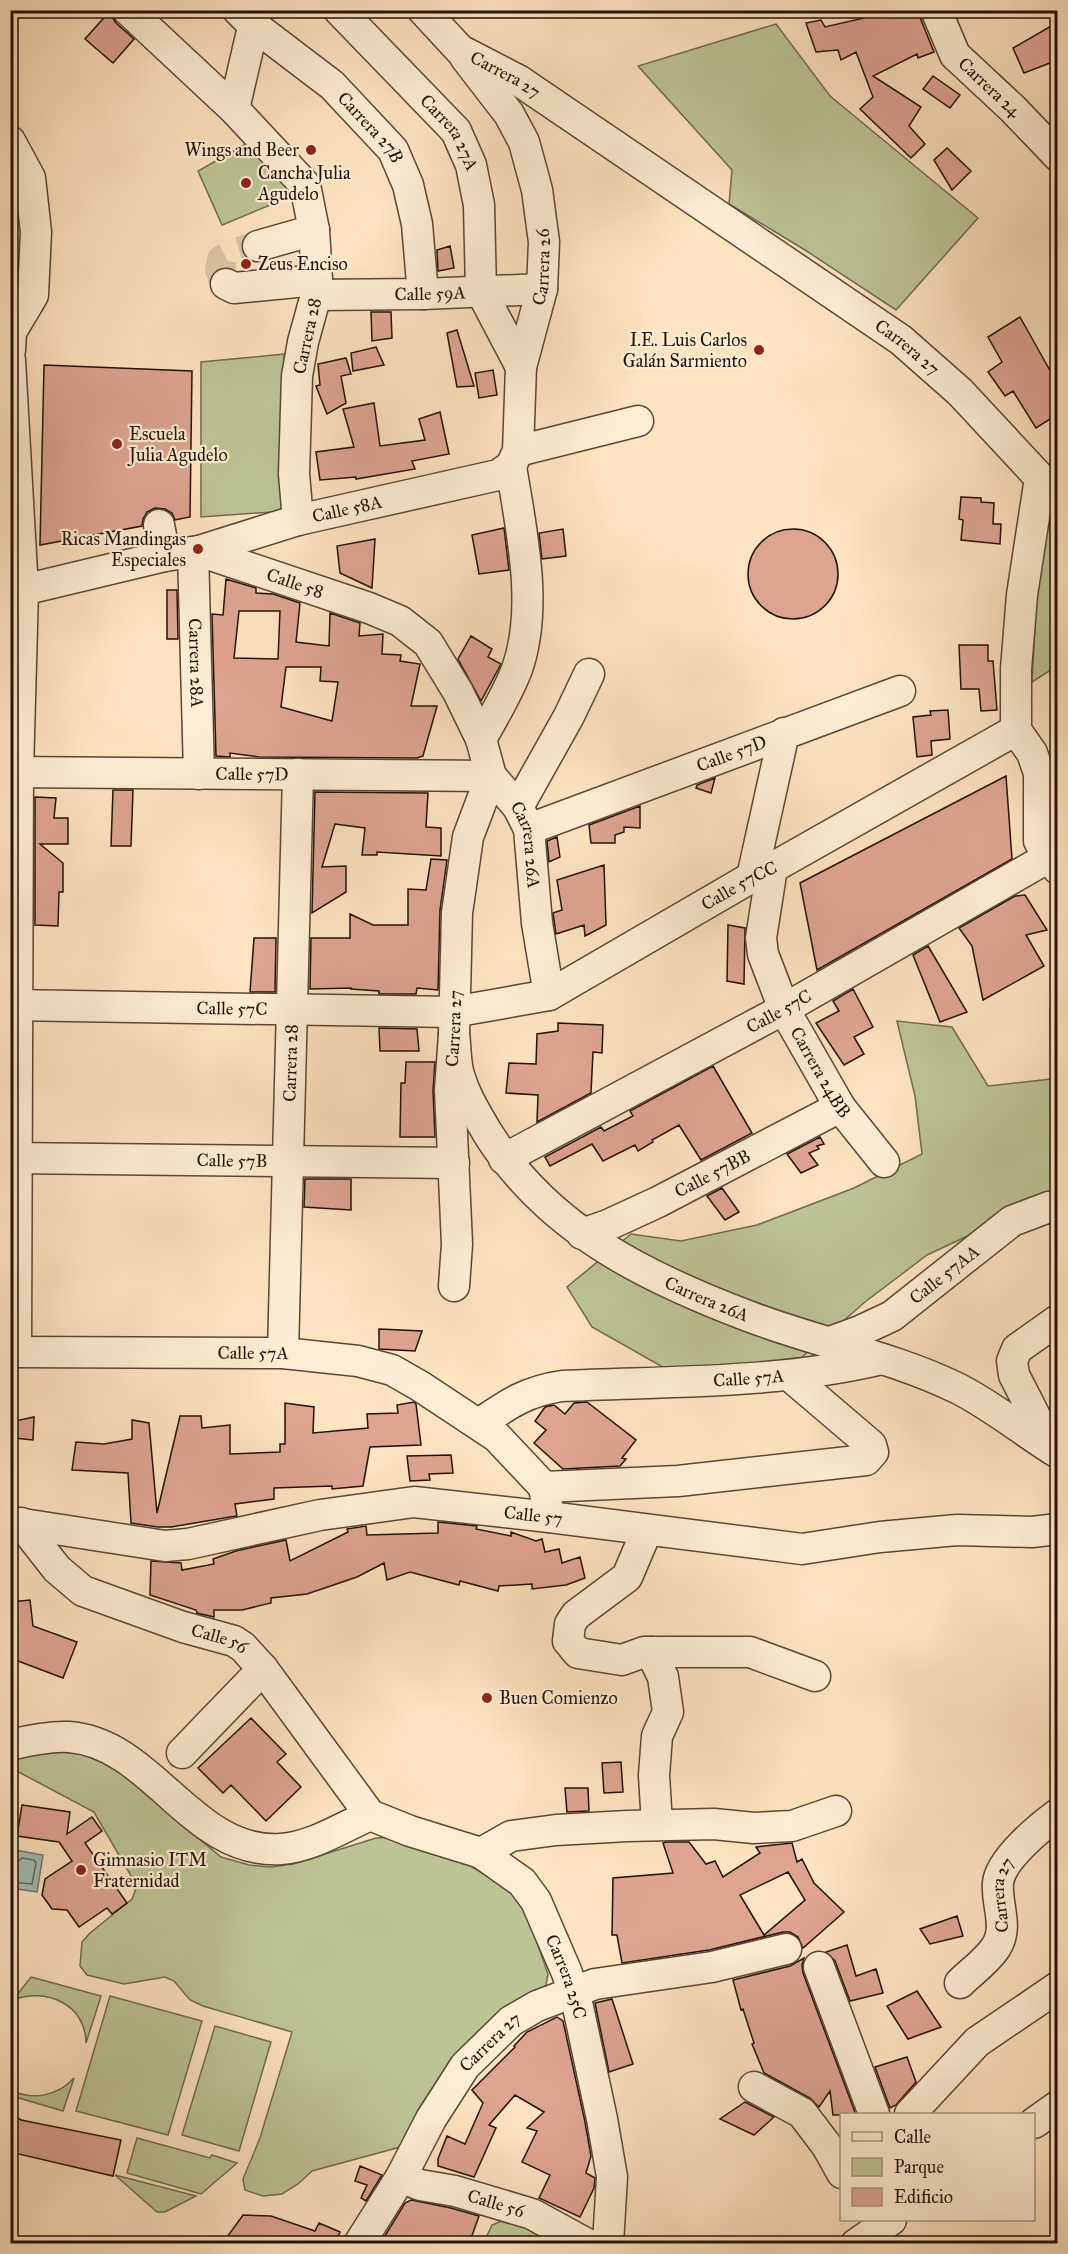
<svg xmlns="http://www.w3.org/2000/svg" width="1068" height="2254" font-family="'IM FELL Great Primer',serif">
<rect width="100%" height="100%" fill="#fde3bf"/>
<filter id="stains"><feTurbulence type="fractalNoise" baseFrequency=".00333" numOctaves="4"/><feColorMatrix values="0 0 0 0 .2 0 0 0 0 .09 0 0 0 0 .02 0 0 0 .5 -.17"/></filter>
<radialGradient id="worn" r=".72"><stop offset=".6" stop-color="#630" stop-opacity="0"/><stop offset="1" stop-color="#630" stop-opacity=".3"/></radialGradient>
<path fill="#bdc494" stroke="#706a4e" stroke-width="1.5" d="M776 24 830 96 978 218 896 310 805 250 729 204 732 170 638 66Z
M253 140 297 194 222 225 198 171Z
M284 354 286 511 201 517V362Z
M1057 503V666L1032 682 1037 588 1050 507Z
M1050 1008 1057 1013V1201L1021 1211 927 1255 865 1302 776 1380 682 1378 592 1327 567 1287 631 1234 681 1241 757 1225 854 1188 922 1154 915 1096 897 1021 952 1027 988 1086 1051 1079Z
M79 1747 129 1776 146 1794 221 1857 249 1865 271 1867 293 1864 376 1838 393 1837 467 1864 498 1882 513 1895 527 1914 548 1974 546 1985 404 2146 312 2171 298 2184 282 2194 263 2196 245 2190 243 2179 260 2138 292 2032 203 2006 190 2000 174 1981 165 1977 124 1984 87 1975 80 1966 82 1942 90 1933 132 1899 137 1886 94 1812 11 1768 10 1755Z
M31 1977 101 1996 86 2043C86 2004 45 1987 13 2000Z
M110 1996 202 2021 168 2135 76 2111Z
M215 2026 271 2042 239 2151 182 2135Z
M74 2078 63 2111 19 2098 11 2093V2090C32 2101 58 2096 74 2078Z
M137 2138 210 2158 212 2155 237 2163 201 2194 127 2173Z
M115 2175 196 2196 165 2212H157Z
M506 2219 557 2243 483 2244 492 2225Z"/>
<path fill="#a1bdb7" stroke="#6e7871" stroke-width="1.5" d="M15 1850 43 1855 37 1892 11 1888Z"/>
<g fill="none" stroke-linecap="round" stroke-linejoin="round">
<path stroke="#626760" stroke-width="1.5" d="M10 1864 16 1863 22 1858 34 1860 36 1863 32 1884 10 1882"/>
</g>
<path fill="#dea492" stroke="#221109" stroke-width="1.5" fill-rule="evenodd" d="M862 10H917L934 52 918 58 917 54 873 76 921 107 909 126 925 144 911 158 860 109 873 97 856 52 841 60 838 50 816 52 806 23 821 20 825 27 864 18Z
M109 12 116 23 134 39 113 63 85 39Z
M1058 22V60L1024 73 1013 48Z
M933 76 960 95 950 108 923 89Z
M947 148 971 171 952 190 934 160Z
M450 246 454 268 438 271 437 250Z
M371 312H391L392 338 372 341Z
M1020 317 1052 374 1058 371V414L1036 428 1013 391 1005 396 988 372 1002 362 988 337Z
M457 330 474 386 457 387 447 333Z
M376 347 384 365 353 371 351 353Z
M346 358 351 374 341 376 346 403 327 414 316 386 320 385 318 364Z
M44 365 192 371 190 517 175 520 172 513 165 509 155 508 147 512 143 519 142 526 40 545Z
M493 370 497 395 479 398 475 373Z
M374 403 380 446 425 440 419 419 440 412 449 454 412 461 415 469 356 479V477L320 480 316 452 354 447 343 409Z
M961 497 981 498V502L994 503 993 524H1001L1000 544 961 540 963 520 959 519Z
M504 528 509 570 479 574 472 535Z
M563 529 566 556 542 559 539 533Z
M748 574a45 45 0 1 1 90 0a45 45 0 1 1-90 0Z
M375 539 372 588 340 573 337 546Z
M226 579 256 588V593L273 594 300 603 296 642 329 646 330 613 360 623 359 636 383 634 382 654 401 655 400 661 420 664 411 706H437L423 756 417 758 259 757 230 753V757L216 756 212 614 223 615ZM239 611H280L278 659 234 658ZM286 667H321L320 681 338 682 332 721 281 707Z
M167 590H177L178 639H167Z
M471 636 492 649 488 657 501 664 481 701 458 659Z
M959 645H988V661H993L997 710 981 711 979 689H961Z
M948 710 950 739 931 741 932 755 917 757 913 717 931 715 930 711Z
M1006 776 1012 859 817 970 800 883Z
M715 778 711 793 696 788 697 785Z
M113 790H133L131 846H111Z
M315 792 428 793 426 827 441 828V856L377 852V855H362L365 828 335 824 322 867 346 866V892L312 913Z
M35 797 56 798 54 818H68V844H40L63 863V892H59L58 926 35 925Z
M640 806V828L624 827V832L615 835V843H591L589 825Z
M557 837 560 857 549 862 547 841Z
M431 859 447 860 440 910 438 990 417 988 416 994H379V991L351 989V988L310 989 311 938H350V914L373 925H408V889L426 890Z
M604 865 606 925 585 936 584 925 556 934 553 913 562 910 557 880Z
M1025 895 1047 930 1026 935 1044 966 983 1000 972 946 959 928 1015 896Z
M728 925 745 928 744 984 727 981Z
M254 938H276L275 992H250Z
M928 946 967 1012 940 1022 913 955Z
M853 989 873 1027 854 1037 864 1054 844 1065 816 1023 839 1011 833 1001Z
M558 1023 603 1025 602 1053 593 1052 591 1093 537 1122 538 1095 506 1093 509 1063 536 1064 537 1034 558 1031Z
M379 1028 417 1029 419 1051H380Z
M406 1062H435L433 1091 435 1137H400L401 1083H405Z
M713 1066 752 1133 701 1160 679 1125 652 1140 653 1142 638 1151 635 1145 603 1161 592 1144 550 1166 545 1157 601 1127 604 1131 633 1116 630 1111Z
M820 1137 824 1144 817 1146 819 1149 809 1153 818 1165 801 1173 787 1154Z
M305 1179H351V1210L304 1207Z
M722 1188 739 1212 725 1220 707 1196Z
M379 1329 422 1331 415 1351 379 1349Z
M414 1402 416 1404 421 1445 370 1447 363 1486 332 1489V1486L274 1488V1499L235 1504 237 1516 230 1517 171 1527H158L131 1523 128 1473 72 1470 76 1442 104 1444 132 1439V1420L149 1423 157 1513 180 1416H201L202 1428 230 1425V1454L280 1452V1444H285V1403L314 1407 313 1433 368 1428 367 1414 398 1413 397 1405Z
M587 1402 636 1440 622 1458 626 1459 620 1466 563 1469 534 1443 546 1430 535 1421 545 1407 554 1405 565 1414 574 1403Z
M34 1417 33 1440 14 1438 15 1421Z
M451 1455 453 1473 429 1474 430 1480 410 1481 407 1456Z
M438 1522 477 1526 476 1529 511 1536V1532L536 1541 542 1539 545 1552 559 1549 562 1563 580 1557 585 1578 566 1585 532 1589V1584L499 1586 498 1591 460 1581 459 1585 410 1572 387 1580 384 1563 357 1577 307 1594 271 1598V1603L242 1610H214V1617L197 1613 196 1610 150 1595 151 1561 181 1563 182 1570 214 1564 213 1559 236 1551 286 1540 290 1561 348 1532 347 1529 366 1526 367 1535 438 1533Z
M30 1600 33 1626 77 1642 63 1678 10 1658V1602Z
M251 1718 286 1754 277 1762 301 1787 266 1821 231 1785 223 1793 198 1768Z
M621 1762 623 1792 604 1793 602 1763Z
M565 1788H588L589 1811 567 1812Z
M22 1805 70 1812 67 1834 92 1817 102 1831 85 1843 127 1903 112 1914 107 1908 79 1927 67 1910 52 1909 42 1895 45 1879 72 1861 59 1842 17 1836Z
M666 1842H689L706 1864 715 1861 723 1877 760 1853 756 1847 792 1843 797 1862 802 1859 814 1883 844 1912 803 1948 798 1937 790 1932H783L709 1950 622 1963 617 1935H612L613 1878 673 1873 663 1843ZM788 1872 805 1900 764 1935 740 1895Z
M957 1916 963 1936 930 1944 920 1929Z
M847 1945 856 1976 876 1969 883 1993 850 2001 835 1961 826 1952Z
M804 1958 802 1965 803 1973 856 2115H833L830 2091 819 2107 810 2098 764 2073 752 2044 754 2043 743 2009 741 2010 733 1980 790 1966Z
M917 1991 941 2027 908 2039 887 2006Z
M612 1999 633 2064 609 2072 595 2003Z
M557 2017 563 2021 585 2122 591 2156 586 2173 595 2178 594 2188 580 2217 539 2198 550 2175 522 2162 537 2131 527 2128 544 2112 515 2095 489 2125 496 2128 474 2177 438 2166V2159L447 2136 465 2144 483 2103 472 2090 515 2047 514 2046 527 2032Z
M907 2057 916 2082 896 2105 890 2108 875 2067Z
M745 2102 774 2117 754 2135 720 2119Z
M10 2112 21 2120 121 2140 113 2176 10 2152Z
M360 2166 382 2175 366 2201 361 2198 367 2185 355 2181Z
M411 2200 451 2208 479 2216 469 2244H380L405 2203Z
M243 2215 271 2216 315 2231 319 2223 340 2232 337 2239 342 2241V2244H222Z"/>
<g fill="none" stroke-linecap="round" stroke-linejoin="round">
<path stroke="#dcc4a4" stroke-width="30" stroke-dasharray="30 15" stroke-linecap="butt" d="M226 284 220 270 222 260 238 252 258 246"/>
<defs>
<g id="minor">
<path d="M128 10 234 109 305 185 314 230 317 280 316 295 303 342 297 376 294 474 298 520"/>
<path id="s1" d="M238 10 253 25 332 85 393 150 408 185 417 224 423 294"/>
<path id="s2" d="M339 10 456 131 471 165 479 205 481 291 521 367"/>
<path id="s3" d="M423 10 460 50 518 80 901 340 960 392 1040 478"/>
<path id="s4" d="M936 10 955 55 1013 109 1058 156"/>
<path d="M234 109 257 10"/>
<path d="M10 141 30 178 36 232 33 295 11 332 10 350"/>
<path d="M258 246 314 230"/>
<path d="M226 284 234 288 317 280"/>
<path id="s5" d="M316 295 423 294 542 289"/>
<path d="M10 360 23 590 18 772 16 1352"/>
<path d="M518 451 638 421"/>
<path d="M1040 478 1022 595 1016 669V730L1032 753 1039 773V841L1058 869"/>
<path d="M159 525 165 556"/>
<path id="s6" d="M199 551 298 520 498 475 511 466 518 451 521 367 542 289 544 242 537 190 524 142 509 114 465 57"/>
<path id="s7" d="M193 552 199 774"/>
<path id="s8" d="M10 596 23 590 165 556 199 551 369 608 400 621 428 643 458 692 481 739 491 776 518 807 529 829 537 923 549 995"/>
<path d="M481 739C494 716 508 693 517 669 539 607 521 529 511 466"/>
<path id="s9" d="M10 772 491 776"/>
<path d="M518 807 569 716 589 674"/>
<path id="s10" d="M529 829 900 691"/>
<path id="s11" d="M772 868 761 938 763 954 784 1009 840 1107 884 1162"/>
<path d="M752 877 784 733"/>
<path id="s12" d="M10 1005 453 1012 549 995 752 877 772 868 1016 730"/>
<path id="s13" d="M454 1034C456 1047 455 1062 459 1075 465 1096 476 1113 487 1132 547 1229 645 1277 748 1316 818 1343 892 1356 959 1389 994 1407 1024 1432 1058 1453"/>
<path id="s14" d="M10 1158 454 1163"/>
<path id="s15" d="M504 1159 784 1009 1049 857"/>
<path id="s16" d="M582 1234 608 1225 658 1202 840 1107"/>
<path id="s17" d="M454 1286 457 1244 450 1090 454 1034 457 913 468 837 491 776"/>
<path id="s18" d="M830 1342 860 1331 892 1316 1012 1221 1049 1207 1058 1206"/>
<path id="s19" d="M10 1352 283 1353 358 1361 392 1370 420 1386 497 1437 544 1487 549 1517"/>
<path id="s20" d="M283 1353 298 774"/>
<path id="s21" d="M479 1424C508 1404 527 1391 562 1386 669 1381 778 1384 882 1359"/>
<path d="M1048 1445 1033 1412 1014 1375 1012 1361 1017 1349 1058 1320"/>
<path d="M544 1487 678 1481 866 1460 873 1452 871 1445 790 1376"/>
<path id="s22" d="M10 1522 165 1546 188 1544 320 1515 414 1502 549 1517 802 1549 880 1537 957 1530 1032 1532 1058 1529"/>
<path id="s23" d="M21 1523 57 1569 83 1591 183 1627 234 1641 243 1647 263 1669 370 1815"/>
<path d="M647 1530 627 1577 576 1615 570 1624 568 1641 578 1653 622 1660 644 1652H750L815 1676"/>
<path d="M651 1652 663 1677 668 1712 657 1736 654 1775 657 1825"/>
<path d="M10 1745C30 1740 49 1736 69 1737 153 1743 192 1855 281 1849 312 1847 343 1827 370 1815"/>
<path d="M182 1753 263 1669"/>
<path id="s24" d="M370 1815 410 1831 481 1853 522 1882 536 1901 567 1973 578 2007 602 2119 612 2177 608 2244"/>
<path d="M481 1853 511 1836 556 1830 627 1826 714 1824 754 1828 792 1826 836 1811"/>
<path d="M819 1967 874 2114"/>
<path id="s25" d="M960 1983C971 1972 988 1960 996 1947 1009 1927 996 1904 998 1883 1000 1860 1040 1827 1058 1814"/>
<path d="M754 2087 802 2113 827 2146 842 2173"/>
<path d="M910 2114 977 2042 1058 1987"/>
<path d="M1034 2123 1058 2106"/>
<path id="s26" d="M401 2177 420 2185 455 2191 532 2214 587 2244"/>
<path id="s27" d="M359 2244 401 2177 431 2119 465 2066 511 2021 537 2006 595 1984 712 1967 786 1949"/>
<path d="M856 2244 891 2220"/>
</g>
</defs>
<use href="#minor" stroke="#594636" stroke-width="33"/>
<use href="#minor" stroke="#feedd5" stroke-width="30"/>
</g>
<g fill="#8f2418" stroke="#feedd5" stroke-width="2">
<circle cx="311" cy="150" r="6"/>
<circle cx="246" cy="183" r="6"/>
<circle cx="246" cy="264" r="6"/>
<circle cx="759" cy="350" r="6"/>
<circle cx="117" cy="444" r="6"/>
<circle cx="198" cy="549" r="6"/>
<circle cx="487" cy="1698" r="6"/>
<circle cx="81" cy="1870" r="6"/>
</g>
<g text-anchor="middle" stroke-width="4.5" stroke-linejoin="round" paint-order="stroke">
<g font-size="18" fill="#221109" stroke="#feedd5">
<text dy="6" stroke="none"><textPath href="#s3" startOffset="106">Carrera 27</textPath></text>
<text dy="6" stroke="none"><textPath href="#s4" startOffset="96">Carrera 24</textPath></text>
<text dy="6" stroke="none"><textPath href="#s1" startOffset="178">Carrera 27B</textPath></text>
<text dy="6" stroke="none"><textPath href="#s2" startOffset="166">Carrera 27A</textPath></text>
<text dy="6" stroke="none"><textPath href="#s6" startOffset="528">Carrera 26</textPath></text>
<text dy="6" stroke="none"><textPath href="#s5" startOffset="114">Calle 59A</textPath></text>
<text transform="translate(307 336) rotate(-78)" y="6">Carrera 28</text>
<text dy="6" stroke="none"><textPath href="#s3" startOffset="592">Carrera 27</textPath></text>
<text dy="6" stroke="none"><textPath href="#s6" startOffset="154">Calle 58A</textPath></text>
<text dy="6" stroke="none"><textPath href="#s8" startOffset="296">Calle 58</textPath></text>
<text dy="6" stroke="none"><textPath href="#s7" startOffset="111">Carrera 28A</textPath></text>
<text dy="6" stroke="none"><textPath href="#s10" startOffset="216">Calle 57D</textPath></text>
<text dy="6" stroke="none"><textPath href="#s9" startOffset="242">Calle 57D</textPath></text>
<text dy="6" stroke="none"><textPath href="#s8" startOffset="672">Carrera 26A</textPath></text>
<text dy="6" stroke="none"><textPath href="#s12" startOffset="760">Calle 57CC</textPath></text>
<text dy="6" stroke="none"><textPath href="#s12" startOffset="222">Calle 57C</textPath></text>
<text dy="6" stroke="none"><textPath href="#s15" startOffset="312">Calle 57C</textPath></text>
<text dy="6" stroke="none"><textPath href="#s17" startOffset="258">Carrera 27</textPath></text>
<text dy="6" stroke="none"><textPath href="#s20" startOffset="290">Carrera 28</textPath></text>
<text dy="6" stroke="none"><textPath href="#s11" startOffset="219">Carrera 24BB</textPath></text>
<text dy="6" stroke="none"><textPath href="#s14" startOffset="222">Calle 57B</textPath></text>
<text dy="6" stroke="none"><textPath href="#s16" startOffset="144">Calle 57BB</textPath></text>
<text dy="6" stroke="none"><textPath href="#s18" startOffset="134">Calle 57AA</textPath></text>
<text dy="6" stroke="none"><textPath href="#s13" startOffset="386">Carrera 26A</textPath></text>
<text dy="6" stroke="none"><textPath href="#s19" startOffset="243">Calle 57A</textPath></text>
<text dy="6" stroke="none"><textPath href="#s21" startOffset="279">Calle 57A</textPath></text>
<text dy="6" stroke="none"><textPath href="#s22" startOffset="530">Calle 57</textPath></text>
<text dy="6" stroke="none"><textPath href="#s23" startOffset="237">Calle 56</textPath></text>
<text dy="6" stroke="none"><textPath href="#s25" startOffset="105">Carrera 27</textPath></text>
<text dy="6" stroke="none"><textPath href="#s24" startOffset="273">Carrera 25C</textPath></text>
<text dy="6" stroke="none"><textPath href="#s27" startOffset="242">Carrera 27</textPath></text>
<text dy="6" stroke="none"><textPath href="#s26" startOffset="99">Calle 56</textPath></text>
</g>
<g font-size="18" fill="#221109" stroke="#feedd5" text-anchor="start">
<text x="299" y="156" text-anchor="end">Wings and Beer</text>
<text x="258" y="179">Cancha Julia<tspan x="258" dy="21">Agudelo</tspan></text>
<text x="258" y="270">Zeus Enciso</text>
<text x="747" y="346" text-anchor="end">I.E. Luis Carlos<tspan x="747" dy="21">Galán Sarmiento</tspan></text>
<text x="129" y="440">Escuela<tspan x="129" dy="21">Julia Agudelo</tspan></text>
<text x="186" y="545" text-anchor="end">Ricas Mandingas<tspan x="186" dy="21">Especiales</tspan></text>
<text x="499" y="1704">Buen Comienzo</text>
<text x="93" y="1866">Gimnasio ITM<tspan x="93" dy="21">Fraternidad</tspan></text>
</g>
</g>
<rect width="1068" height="2254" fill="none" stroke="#fde3bf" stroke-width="36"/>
<rect x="12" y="12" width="1044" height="2230" fill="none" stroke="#221109" stroke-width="3"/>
<rect x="18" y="18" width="1032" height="2218" fill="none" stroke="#221109" stroke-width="1.5"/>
<rect x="840" y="2113" width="195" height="108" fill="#feedd5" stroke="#a69583" stroke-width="1.5"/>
<rect x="852" y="2132" width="30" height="9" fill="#feedd5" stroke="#a69583" stroke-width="1.5"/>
<text x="894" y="2143" font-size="18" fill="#221109">Calle</text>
<rect x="852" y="2158" width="30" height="18" fill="#bdc494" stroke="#a69583" stroke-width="1.5"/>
<text x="894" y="2173" font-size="18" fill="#221109">Parque</text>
<rect x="852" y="2188" width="30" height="18" fill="#dea492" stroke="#a69583" stroke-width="1.5"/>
<text x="894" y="2203" font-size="18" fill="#221109">Edificio</text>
<rect width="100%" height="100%" filter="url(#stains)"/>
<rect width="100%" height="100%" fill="url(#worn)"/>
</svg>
